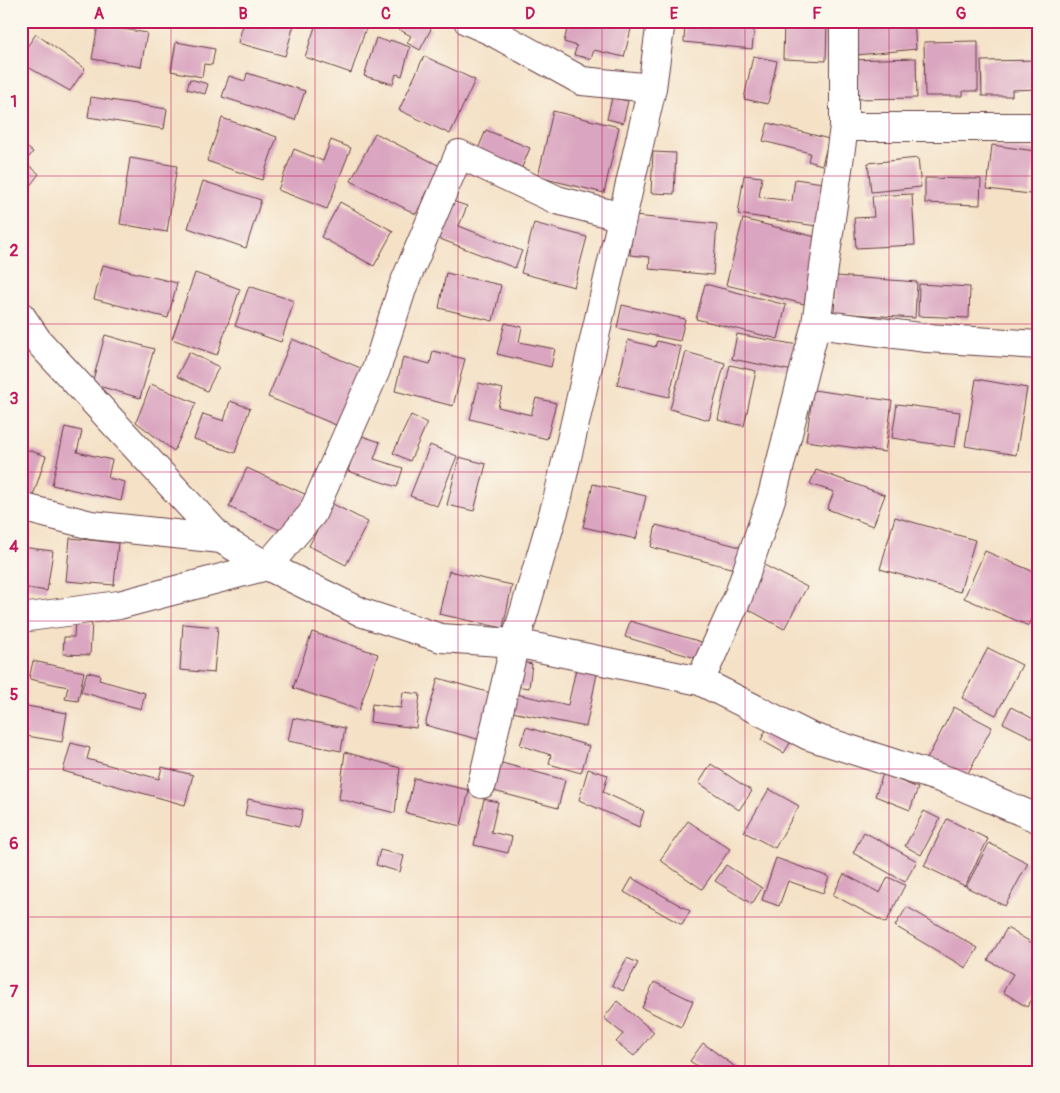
<svg xmlns="http://www.w3.org/2000/svg" width="1060" height="1093" font-family="Pangolin,sans-serif">
<rect width="100%" height="100%" fill="#fbf7ec"/>
<filter id="ink" filterUnits="userSpaceOnUse"><feTurbulence type="fractalNoise" baseFrequency=".02" numOctaves="2"/><feDisplacementMap in="SourceGraphic" scale="10" xChannelSelector="R" yChannelSelector="G"/><feConvolveMatrix kernelMatrix="1 2 1 2 8 2 1 2 1" color-interpolation-filters="sRGB"/></filter>
<filter id="wash" filterUnits="userSpaceOnUse"><feTurbulence type="fractalNoise" baseFrequency=".0096" numOctaves="4" result="noise"/><feDisplacementMap in="SourceGraphic" scale="20" xChannelSelector="R" yChannelSelector="G"/><feGaussianBlur stdDeviation="1.12" result="paint"/><feColorMatrix in="noise" values="0 0 0 0 0 0 0 0 0 0 0 0 0 0 0 0 0 1.4 0 .05"/><feComposite in="paint" operator="in"/></filter>
<g filter="url(#wash)">
<rect width="100%" height="100%" fill="#f4e1c6"/>
<g id="blocks">
<path fill="#daa5c0" d="M244 21H295L285 56 238 43Z
M317 21H346L366 28 351 73 305 57Z
M384 21H417L431 29 420 50 407 43 411 36Z
M569 21H633L624 57 594 50 591 59 574 55 577 46 564 42Z
M784 21 827 22 826 61 783 59Z
M871 21H914L916 49 857 55 854 23Z
M685 23 754 30 752 49 684 42Z
M98 25 147 33 141 67 92 59Z
M36 34 85 69 70 91 21 63V55Z
M376 38 389 42 390 40 410 47 402 76 396 74 393 84 364 76Z
M978 41V91H963V96H925L924 42Z
M176 42 215 49 212 65 204 64 202 77 171 71Z
M424 56 475 80 450 134 399 110Z
M753 56 777 61 768 104 744 99Z
M916 58 917 98 851 99 849 60Z
M1039 60V89L1012 90V96H982L981 61Z
M247 73 305 91 295 120 222 97 229 76 245 81Z
M190 79 208 84 205 94 187 89Z
M91 97 167 109 164 129 88 117Z
M612 98 628 101 623 123 607 119Z
M553 111 619 127 604 193 538 177Z
M222 118 277 137 262 180 207 161Z
M768 123 829 139 822 165 808 161 810 153 763 141Z
M486 130 530 148 520 172 476 154Z
M375 133 440 166 416 214 351 181Z
M331 140 351 148 327 209 278 190 294 149 323 161Z
M21 143 33 152 25 162 39 174 29 187 21 180Z
M992 145 1035 151 1030 194 987 189Z
M653 152 676 153 674 194 651 193Z
M130 158 177 166 167 232 120 224Z
M918 158 921 187 871 192 868 163Z
M744 175 762 177 759 197 792 201 795 179 823 183 816 226 738 214Z
M925 178 981 179 980 205 925 203Z
M203 181 261 200 246 248 188 228Z
M912 194 915 245 856 248 854 218 874 217 872 196Z
M449 200 467 206 459 226 522 251 515 268 435 237Z
M340 202 393 231 374 266 321 237Z
M634 216 717 224 713 275 649 269 650 257 630 255Z
M743 219 820 238 804 304 726 285Z
M534 223 587 237 574 287 521 273Z
M103 265 177 283 168 318 94 299Z
M195 273 240 289 217 355 172 339Z
M446 273 501 285 493 321 439 308Z
M836 276 917 282 915 318 834 313Z
M705 284 786 305 778 339 696 319Z
M919 284 970 287 969 318 918 316Z
M249 286 294 301 281 342 235 326Z
M622 305 685 319 680 341 617 328Z
M505 323 522 327 519 342 555 349 551 367 497 354Z
M737 334 798 345 793 371 732 359Z
M105 335 154 349 140 398 92 384Z
M292 339 365 370 341 427 268 397Z
M628 340 655 347 657 341 681 347 669 397 617 385Z
M433 351 465 359 453 406 395 391 403 357 430 364Z
M189 352 219 367 207 391 177 376Z
M686 352 725 363 709 420 670 409Z
M730 365 756 371 744 426 718 420Z
M976 379 1027 388 1016 455 965 446Z
M479 383 503 389 498 407 531 415 536 398 556 403 547 439 470 419Z
M151 384 196 403 174 451 136 422Z
M813 390 892 401 885 452 806 441Z
M230 401 250 408 235 453 194 439 203 414 224 421Z
M897 404 960 412 955 447 892 438Z
M411 415 427 423 410 461 393 453Z
M1039 418V438L1033 437Z
M65 427 82 431 77 452 112 460 108 478 125 482 121 501 52 485Z
M359 435 380 442 374 459 403 468 397 487 348 471Z
M430 445 457 456 437 506 410 496Z
M22 448 46 456 31 502 21 499Z
M459 457 486 464 474 511 447 505Z
M247 468 307 495 289 534 229 507Z
M816 470 885 495 873 526 827 509 834 492 810 484Z
M593 484 646 496 636 539 583 527Z
M331 503 368 522 346 565 309 546Z
M895 517 975 540 960 592 880 569Z
M656 525 744 548 738 570 651 547Z
M70 538 118 543 114 585 66 581Z
M21 547 53 551 47 591 21 587Z
M985 551 1039 574V603L1029 626 964 598Z
M764 565 807 587 784 629 742 606Z
M449 571 512 585 503 628 439 614Z
M75 621 92 622 90 655 63 654 64 637H74Z
M630 621 705 643 699 659 625 637Z
M183 624 218 627 214 673 180 670Z
M312 632 378 654 359 710 293 688Z
M988 648 1022 665 996 715 962 698Z
M33 661 84 672 78 701 65 699 68 687 29 679Z
M517 661 532 664 529 688 514 686Z
M576 669 597 674 586 727 512 712 516 694 568 705Z
M87 672 100 675 99 680 145 693 141 709 81 692Z
M438 678 494 694 481 740 425 725Z
M403 692 420 694 416 728 370 722 372 704 401 708Z
M21 705 67 713 62 742 21 735Z
M954 707 992 727 965 779 927 759Z
M1011 707 1039 722V741L1003 723Z
M293 718 345 728 341 751 288 741Z
M769 724 793 738 784 753 761 740Z
M526 727 589 746 581 773 549 764 551 755 520 745Z
M71 743 90 748 87 759 159 779 162 767 193 775 185 805 63 771Z
M345 752 400 768 395 813 339 799Z
M498 762 565 780 558 808 490 790Z
M711 764 752 791 739 810 699 783Z
M588 769 608 775 603 792 644 811 639 827 579 800Z
M883 774 918 788 910 810 875 796Z
M414 778 469 790 461 826 406 813Z
M769 789 799 806 775 848 744 832Z
M248 799 303 810 299 827 245 815Z
M484 799 498 802 491 832 512 837 508 853 474 845Z
M924 811 940 819 921 855 905 846Z
M947 819 988 839 965 886 924 866Z
M688 821 730 849 702 889 660 860Z
M864 832 917 861 905 882 853 853Z
M989 843 1028 863 1005 906 966 887Z
M380 850 404 856 400 872 376 865Z
M776 858 829 877 823 893 788 881 779 906 762 900Z
M726 865 762 888 752 904 715 881Z
M844 874 880 893 888 877 905 885 886 923 833 895Z
M632 878 690 911 682 925 624 892Z
M907 907 978 948 966 968 895 926Z
M1007 928 1039 947V989L1027 1007 1003 992 1013 974 988 960Z
M627 958 638 963 623 991 612 985Z
M654 982 693 1001 681 1027 642 1008Z
M617 1001 654 1032 634 1056 616 1042 623 1034 604 1018Z
M703 1043 742 1072H706L690 1061Z"/>
</g>
</g>
<g filter="url(#ink)">
<use href="#blocks" fill-opacity="0" stroke="#643c42" stroke-width="1"/>
<g fill="none" stroke-linecap="round" stroke-linejoin="round">
<defs>
<path id="minor" d="M468 21 491 31 582 81 652 88
M844 127H1039
M21 316 38 341 221 539 267 566 363 613 441 638 515 643 700 681 809 736 952 782 1039 819
M816 324 927 338 1039 345
M21 507 91 525 221 539
M21 618 119 605 267 566 312 514 376 370 403 286 459 154 557 200 622 217
M700 681 738 597 772 496 816 324 844 127V21
M482 784 515 643 557 501 652 88 661 21"/>
</defs>
<use href="#minor" stroke="#643c42" stroke-width="30"/>
<use href="#minor" stroke="#fff" stroke-width="28"/>
</g>
</g>
<path fill="none" stroke="#c2185b" stroke-width="1" stroke-opacity="0.55" d="M171 21V1072M315 21V1072M458 21V1072M602 21V1072M745 21V1072M889 21V1072M21 176H1039M21 324H1039M21 472H1039M21 621H1039M21 769H1039M21 917H1039"/>
<rect width="1060" height="1093" fill="none" stroke="#fbf7ec" stroke-width="55"/>
<rect x="28" y="28" width="1004" height="1038" fill="none" stroke="#c2185b" stroke-width="2"/>
<g font-size="16" text-anchor="middle" font-weight="bold" fill="#c2185b">
<text x="99" y="19">A</text>
<text x="243" y="19">B</text>
<text x="386" y="19">C</text>
<text x="530" y="19">D</text>
<text x="674" y="19">E</text>
<text x="817" y="19">F</text>
<text x="961" y="19">G</text>
<text x="14" y="107">1</text>
<text x="14" y="256">2</text>
<text x="14" y="404">3</text>
<text x="14" y="552">4</text>
<text x="14" y="700">5</text>
<text x="14" y="849">6</text>
<text x="14" y="997">7</text>
</g>
</svg>
